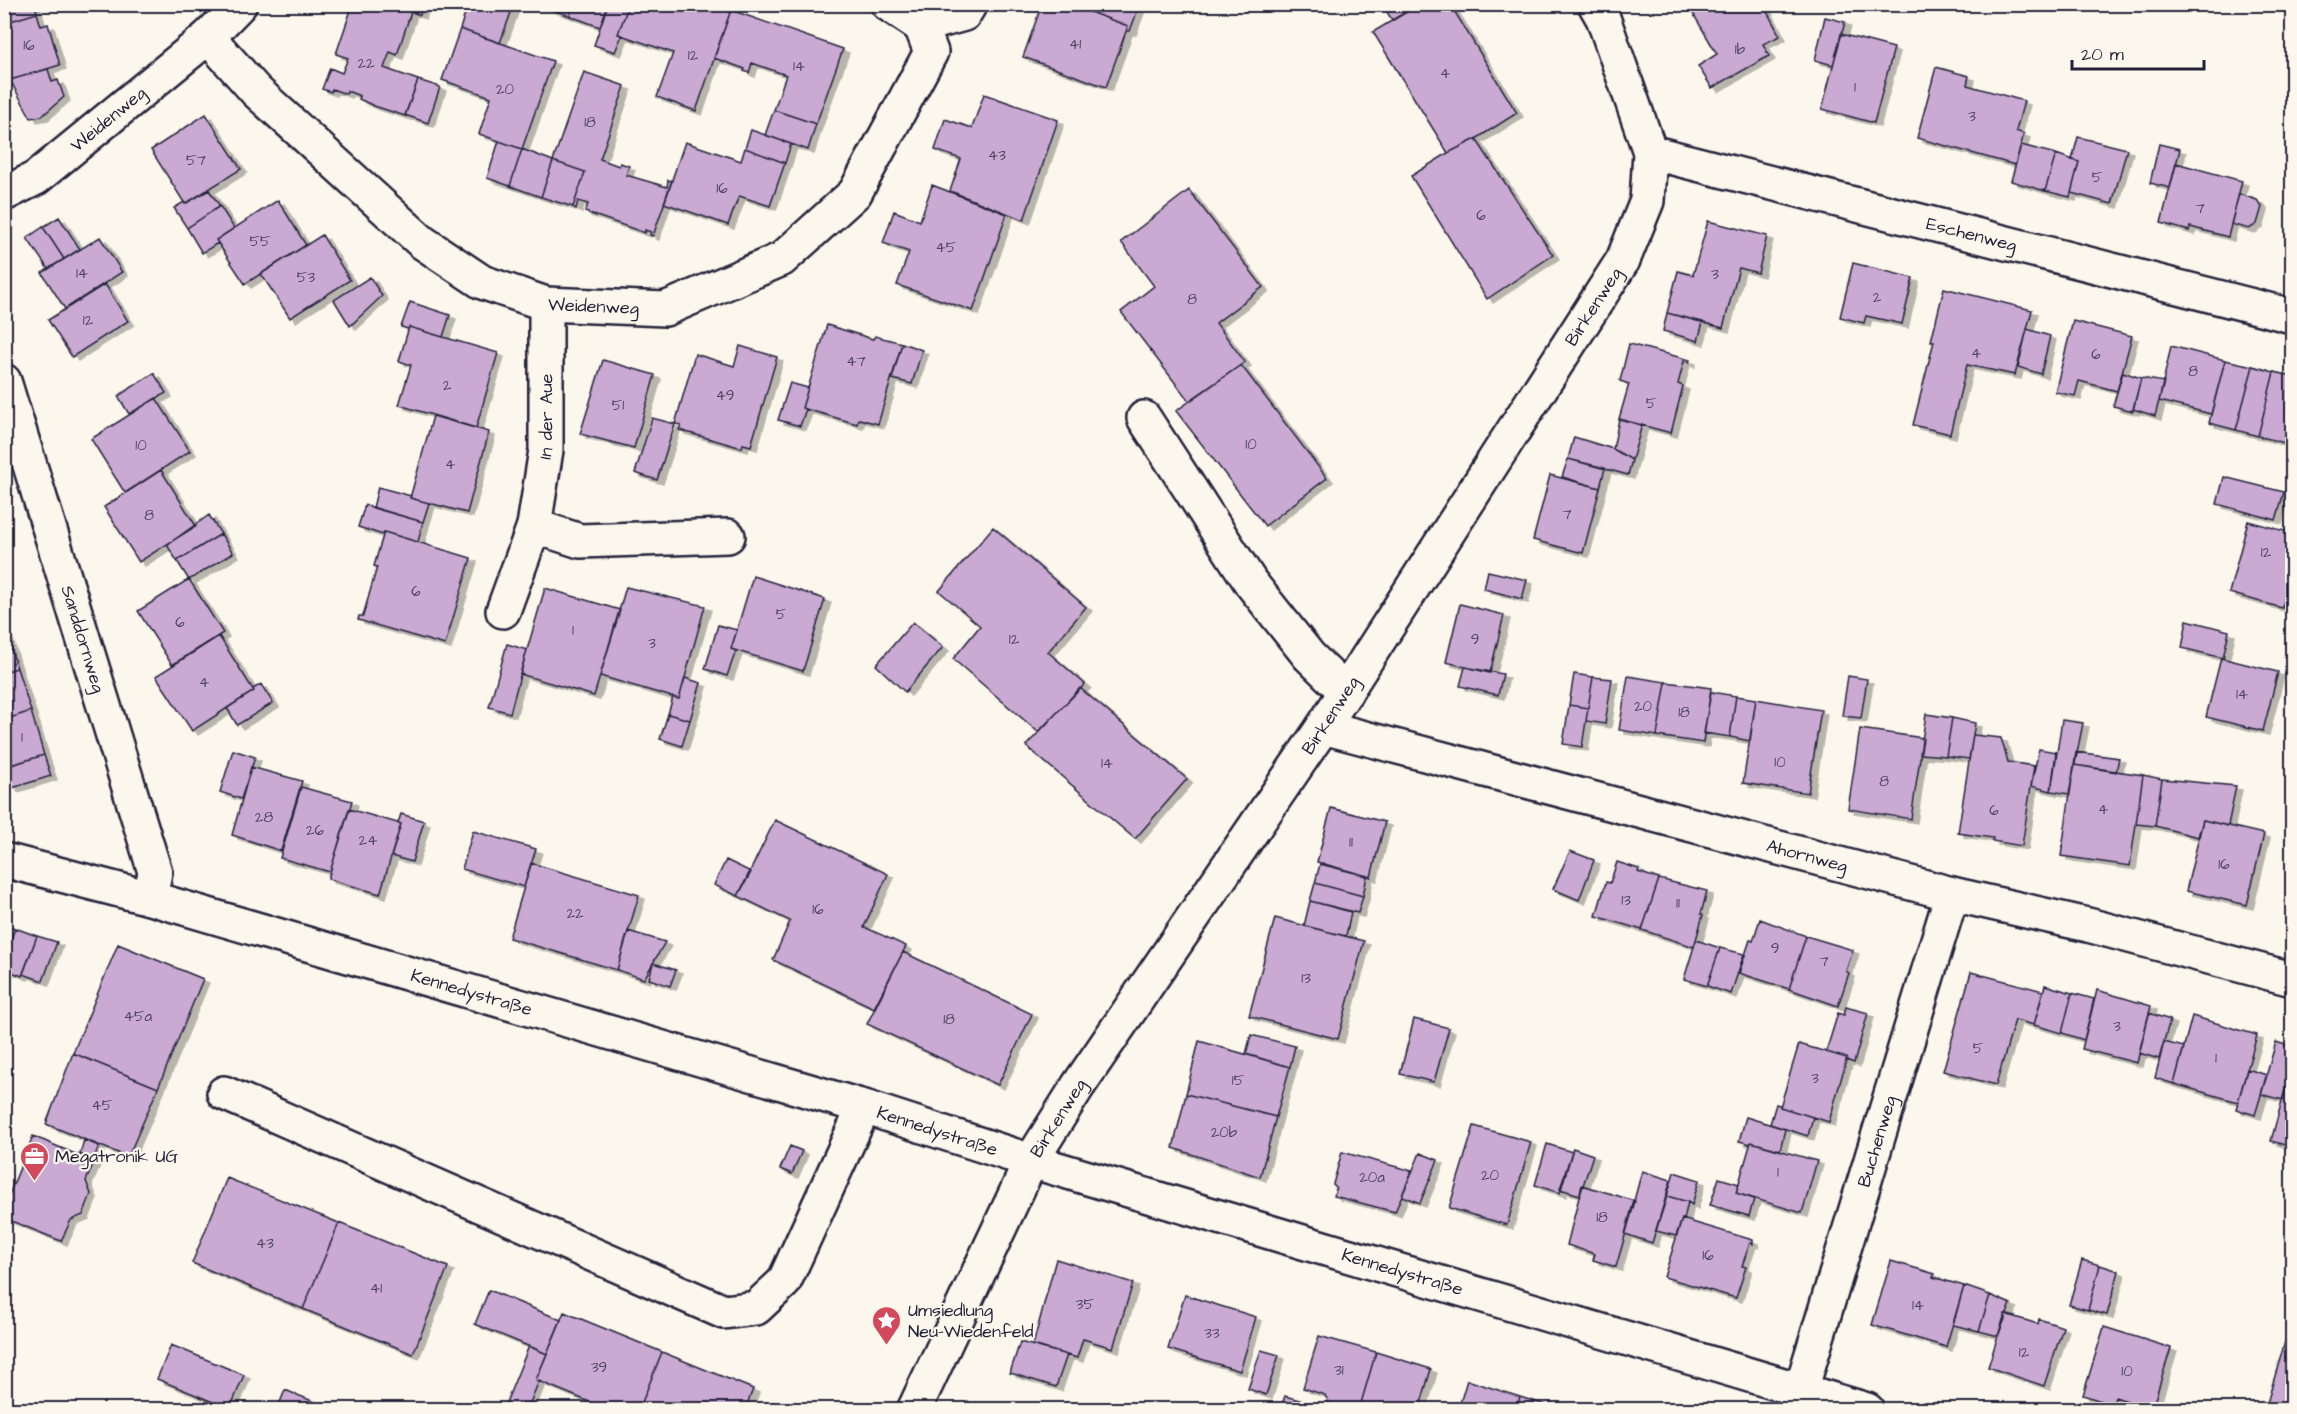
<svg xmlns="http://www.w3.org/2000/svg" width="2297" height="1414" font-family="'Architects Daughter',sans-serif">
<defs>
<filter id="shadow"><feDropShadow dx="6" dy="4" stdDeviation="0" flood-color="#0004"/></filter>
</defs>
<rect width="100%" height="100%" fill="#fbf7ec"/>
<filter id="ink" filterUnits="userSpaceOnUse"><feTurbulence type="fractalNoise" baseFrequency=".0167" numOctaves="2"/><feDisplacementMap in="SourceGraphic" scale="12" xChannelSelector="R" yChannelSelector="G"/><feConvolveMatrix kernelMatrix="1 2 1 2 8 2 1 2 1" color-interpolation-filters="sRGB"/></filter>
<g filter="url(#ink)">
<path fill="#caa9d3" stroke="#22223b" stroke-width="1.5" filter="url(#shadow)" d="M4 4H35L37 13 4 23Z
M353 4H389L411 12 397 55 390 52 384 68 418 80 405 116 374 106 359 99 360 96 347 91 346 94 332 89 331 92 322 89 330 68 342 73 348 58 336 54Z
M389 4H423L420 15Z
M468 4H514L500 43 460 29Z
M537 4H573L570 16Z
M573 4H608L600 27 570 16Z
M608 4H629L618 34 622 35 615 52 594 45Z
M629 4H717L731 10 696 111 657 97 673 53 618 34Z
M1042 4H1068L1128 26 1106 87 1023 57Z
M1098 4H1140L1130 31H1127L1128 26 1095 14Z
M1382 4H1420L1392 20Z
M1420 4H1450L1517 113 1476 139 1448 153 1373 32Z
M1688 4H1700L1691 10Z
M1700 4H1763L1780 36 1763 44 1769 56 1712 88 1698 66 1717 54 1691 10Z
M731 10 843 49 816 124 774 110 786 75 752 63 749 73 744 71 745 69 714 58Z
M37 13 41 26 48 24 60 65 4 82V23Z
M1825 17 1845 22 1833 65 1815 60Z
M460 29 553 61 522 149 479 134 491 97 442 80Z
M1841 34 1894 48 1874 123 1822 109Z
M1936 67 1969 76 1967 85 2024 101 2016 131 2024 134 2015 165 1917 138Z
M48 69 52 82 58 80 64 97 42 116 31 118 10 80Z
M584 72 625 86 600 159 619 166 620 163 629 166 626 175 667 187 668 180 672 181 653 236 650 235 651 232 645 230V233L585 212 588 204 578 201 576 209 573 207 585 172 553 161Z
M418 80 440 87 428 123 405 115Z
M984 94 1058 120 1024 220 950 191 961 159 935 150 945 119 972 128Z
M774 110 816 124 808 150 765 135Z
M206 114 241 169 185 204 151 150Z
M751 130 791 144 785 163 745 148Z
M2078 137 2127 149 2112 204 2071 193 2079 162 2072 160Z
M1476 139 1553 255 1487 299 1411 176 1448 153Z
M499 141 522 149 510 186 487 178Z
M685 142 741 161 745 148 785 163 770 206 739 196 728 225 664 203Z
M2159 144 2180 149 2170 188 2150 183Z
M2021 145 2056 154 2045 191 2011 181Z
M522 149 553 161 541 197 510 186Z
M2056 154 2079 162 2070 197 2045 191Z
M553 161 585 172 573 207 541 197Z
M2176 163 2242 181 2228 237 2190 227 2189 231 2161 223Z
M932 185 1007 214 973 311 897 285 909 252 883 243 894 211 920 221Z
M209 190 220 206 187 228 174 208 184 202 185 204Z
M1189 190 1263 287 1216 323 1245 362 1189 401 1121 312 1154 286 1121 242Z
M2239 194 2257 200 2262 207 2257 224 2249 229 2231 224Z
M278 200 306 245 245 284 216 240Z
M220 206 234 228 216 240 218 243 202 253 187 228Z
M59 217 80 249 64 259 43 227Z
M1708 221 1767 236 1758 273 1739 268 1723 328 1667 313 1678 271 1693 275Z
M43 227 64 259 48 269 27 238Z
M322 235 350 280 290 318 261 274Z
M100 237 122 272 65 309 42 273Z
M1853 263 1913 278 1902 324 1866 316 1864 323 1840 317Z
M370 277 382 296 350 326 334 300Z
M105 284 128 321 72 357 48 320Z
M1944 288 2032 310 2015 375 1967 365 1950 434 1913 425 1934 341H1931Z
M410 302 450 315 443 337 409 327 408 329 401 327Z
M1667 313 1703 322 1698 341 1663 331Z
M2073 321 2132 336 2117 391 2079 381 2075 396 2055 392Z
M827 325 873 339 875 336 902 343 878 424 859 419 857 424 802 408Z
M409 327 498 353 476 428 399 405 411 365 399 361Z
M2027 329 2050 336 2041 374 2018 367Z
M902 343 922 350 912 384 892 379Z
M1629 344 1690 360 1689 363 1684 361 1678 384 1683 386 1671 433 1619 419 1629 384 1620 381Z
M740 346 777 357 751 446 743 444 742 448 679 430 681 425 675 424 695 354 734 366Z
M2171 346 2225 360 2211 414 2159 401Z
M603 360 655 375 634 448 580 434Z
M2225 360 2253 366 2236 430 2209 423Z
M1241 365 1327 478 1265 526 1176 411Z
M2253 366 2274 372 2258 436 2236 430Z
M2123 372 2141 378 2133 411 2113 406Z
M2274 372 2292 376V445L2258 436Z
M154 373 166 393 129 414 118 396Z
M2141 378 2164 382 2155 416 2133 409Z
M790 383 808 388 802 408 806 409 800 426 778 420Z
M156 398 190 451 125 493 91 439Z
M433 416 489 432 467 513 410 498Z
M652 418 675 424 657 480 635 473Z
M1619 419 1642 425 1632 460 1613 449Z
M1574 437 1613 449 1632 460 1628 475 1568 459Z
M1568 459 1605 468 1600 488 1562 477Z
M161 470 196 526 139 562 104 507Z
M1550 475 1600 488 1583 553 1533 540Z
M2224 477 2284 492 2276 520 2217 504Z
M378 487 411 496 410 498 429 503 423 522 373 508Z
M365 505 423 522 418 542 384 532 383 535 358 527Z
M209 515 221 534 177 561 167 545Z
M2248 521 2292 533V571L2282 608 2229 593Z
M993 527 1086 607 1048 652 1085 684 1038 732 953 659 980 626 939 591Z
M384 532 471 558 445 645 358 620 359 616H363L377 567 374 566Z
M221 534 233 553 189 580 177 561Z
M1488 571 1527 580 1522 599 1484 589Z
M753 576 825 599 803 671 731 649Z
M189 579 223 633 172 665 138 611Z
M626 587 705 606 679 699 600 676Z
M545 588 620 610 594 696 520 674Z
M1460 604 1504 615 1490 673 1446 662Z
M2187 620 2229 631 2223 658 2182 648Z
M913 622 943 647 905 692 876 665Z
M718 625 737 630 731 649 736 651 727 676 705 669Z
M4 626 17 668 4 672Z
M219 636 254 691 192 731 156 676Z
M507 644 527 650 510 713 489 707Z
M2221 658 2278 672 2263 731 2206 717Z
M1465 667 1503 674 1498 695 1460 686Z
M17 668 31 711 4 720V672Z
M1574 674 1593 677 1588 708 1569 705Z
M1628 676 1666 682 1657 736 1619 730Z
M1848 676 1867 679 1861 718 1842 716Z
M1593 677 1612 679 1605 724 1586 721Z
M685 678 701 683 690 720 668 714 673 697 679 699Z
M1666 682 1711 688 1703 743 1657 736Z
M261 684 273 703 237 725 227 708 254 691 253 689Z
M1080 688 1187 779 1135 839 1026 746Z
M1711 692 1736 696 1730 737 1704 733Z
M1736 696 1756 699 1750 741 1730 737Z
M1756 699 1821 710 1808 793 1743 783Z
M1569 705 1588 708 1582 747 1563 744Z
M31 711 44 755 4 767V720Z
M668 714 690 720 682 746 660 739Z
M1926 714 1952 718 1946 756 1920 754Z
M1952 718 1975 723 1969 759 1946 756Z
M2062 720 2083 723 2069 794 2051 791Z
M1860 729 1923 738 1911 819 1848 809Z
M1973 735 2001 738 2008 762 2034 766 2022 846 1992 841 1993 838 1958 833Z
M2039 749 2056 752 2051 791 2031 786Z
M233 750 255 757 241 799 220 792Z
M2076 752 2119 758 2116 772 2074 765Z
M44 755 51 776 12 788 5 767Z
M2074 765 2143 775 2130 866 2061 856Z
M251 767 302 781 281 851 232 835Z
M2143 775 2162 779 2155 826 2136 824Z
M2162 779 2236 786 2228 826 2203 820 2198 837 2155 826Z
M301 787 352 801 330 872 280 858Z
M1331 808 1385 822 1371 877 1317 862Z
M349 809 401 824 380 894 328 879Z
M401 814 424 821 412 862 391 856 401 824 398 823Z
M775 820 888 874 864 927 906 946 874 1008 773 960 790 921 738 896Z
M2203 820 2264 834 2247 905 2186 891Z
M473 831 536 849 524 887 462 869Z
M1570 851 1594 860 1579 900 1553 889Z
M726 860 751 872 738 896 714 885Z
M1617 862 1639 869 1638 872 1659 879 1642 930 1596 916 1606 882 1610 883Z
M531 863 639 895 617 970 509 938Z
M1320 864 1367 876 1363 896 1315 883Z
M1659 879 1707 891 1701 914 1703 915 1694 947 1642 930Z
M1315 883 1363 896 1358 913 1310 901Z
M1310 901 1351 912 1346 936 1304 926Z
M1275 918 1364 941 1338 1039 1249 1016Z
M1760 919 1806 936 1789 989 1739 973 1750 940 1753 941Z
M4 924 15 928 4 959Z
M15 928 37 936 22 976 4 969V959Z
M628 931 665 942 644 979 617 970Z
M37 936 57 942 43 981 23 974Z
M1806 936 1853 950 1846 971 1849 973 1838 1006 1789 989Z
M1696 940 1720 948 1707 986 1684 979Z
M118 944 203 979 158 1088 73 1053Z
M1720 948 1744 954 1731 994 1707 986Z
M903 952 1032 1014 998 1085 867 1024Z
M653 963 676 970 670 986 649 979Z
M1971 972 2043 991 2034 1025 2015 1020 1996 1085 1943 1071Z
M2045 985 2072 993 2062 1033 2034 1025Z
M2097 990 2151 1006 2137 1063 2082 1049Z
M2072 993 2094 999 2084 1040 2062 1033Z
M1846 1007 1868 1013 1854 1063 1846 1060 1847 1058 1826 1052 1838 1013 1844 1015Z
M2149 1013 2170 1020 2159 1059 2139 1053Z
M2192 1016 2257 1035 2238 1102 2174 1084Z
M1414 1019 1449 1028 1434 1082 1400 1074Z
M1251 1035 1295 1046 1290 1067 1246 1054Z
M1199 1041 1290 1067 1276 1117 1186 1094Z
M2164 1042 2184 1047 2174 1084 2155 1078Z
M2276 1042 2292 1047V1064L2283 1100 2261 1094Z
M1799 1044 1847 1058 1829 1122 1780 1107Z
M73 1053 158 1088 128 1157 46 1124Z
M2292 1064V1147L2271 1141Z
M2247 1069 2267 1075 2255 1115 2236 1109Z
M1186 1094 1276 1117 1260 1177 1173 1148Z
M1776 1104 1780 1105V1107L1813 1117 1808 1136 1770 1124Z
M1746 1117 1785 1129 1780 1150 1751 1142 1750 1144 1739 1141Z
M1474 1126 1531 1142 1507 1225 1449 1208Z
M33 1136 94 1162 86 1181 91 1194 83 1215 71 1220 61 1241 4 1218V1207Z
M84 1140 99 1146 93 1160 80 1154Z
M1751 1142 1817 1161 1802 1213 1736 1193Z
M1547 1144 1572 1152 1560 1193 1535 1185Z
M790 1146 802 1151 792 1174 780 1169Z
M1573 1148 1593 1155 1580 1195 1560 1189Z
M1342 1152 1412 1171 1395 1212 1334 1196 1336 1187 1333 1184Z
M1420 1153 1438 1160 1420 1203 1402 1196Z
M1642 1171 1671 1180 1652 1243 1625 1234Z
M1674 1172 1699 1180 1692 1205 1688 1202 1667 1196Z
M227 1178 339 1223 303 1309 192 1263Z
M1719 1178 1739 1184 1736 1193 1754 1199 1749 1216 1710 1205Z
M1582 1185 1635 1201 1616 1267 1593 1260 1595 1254 1567 1245Z
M1667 1196 1688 1202 1684 1220 1682 1219 1676 1236 1656 1231Z
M1682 1219 1753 1240V1244L1750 1243 1742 1266 1746 1267 1736 1298 1664 1277Z
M339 1223 448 1267 413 1354 303 1309Z
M1056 1259 1133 1283 1113 1348 1083 1339 1077 1358 1033 1345Z
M2082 1260 2100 1265 2088 1310 2069 1305Z
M1891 1261 1935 1274 1933 1277 1964 1286 1946 1347 1872 1325Z
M2100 1265 2119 1271 2107 1315 2088 1310Z
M1964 1286 1990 1295 1979 1331 1953 1325Z
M489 1290 561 1320 547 1354 475 1324Z
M1185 1295 1256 1317 1240 1371 1168 1349Z
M1990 1295 2011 1304 1998 1336 1979 1331Z
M564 1312 662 1352 639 1410H609L536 1380Z
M2005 1314 2038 1324 2039 1319 2063 1327 2044 1386 1988 1367Z
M2104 1327 2171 1348 2152 1409 2115 1397 2113 1405 2083 1395Z
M2289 1328 2292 1331V1410H2265Z
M1319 1336 1376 1352 1359 1410 1329 1403 1325 1395 1303 1388Z
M1020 1342 1067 1355 1056 1387 1010 1373Z
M171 1345 244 1375 230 1409 157 1379Z
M529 1346 547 1354 536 1380 539 1381 527 1410H503Z
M1261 1350 1279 1355 1266 1395 1248 1389Z
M662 1352 753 1389 745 1410H639Z
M1376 1352 1431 1369 1419 1410H1359Z
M1467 1380 1520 1397 1516 1410H1458Z
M285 1390 335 1410H277Z
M1285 1396 1303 1401 1301 1410H1280Z
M1520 1397 1549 1406 1550 1403 1570 1410H1516Z"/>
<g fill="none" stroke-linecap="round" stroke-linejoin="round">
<defs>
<g id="minor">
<path d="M888 4 921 26 964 14 970 4"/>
<path id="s1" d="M208 37 256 91 422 242 482 282 546 304 665 309 782 259 855 193 931 52 921 26"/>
<path id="s2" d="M1650 152 2292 316"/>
<path id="s3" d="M4 194 36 178 208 37 240 4"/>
<path id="s4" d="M4 381 155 872 150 898"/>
<path d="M1144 418 1251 583 1309 656 1346 692"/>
<path d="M534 526 580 541 728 536"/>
<path id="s5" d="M503 611 534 526 546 450V304"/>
<path id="s6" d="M1323 727 1952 894 2088 925 2292 979"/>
<path id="s7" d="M4 860 150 898 864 1107 1031 1161 1867 1410"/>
<path d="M224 1093 724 1312 756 1308 784 1282 864 1107"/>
<path id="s8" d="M1801 1390 1952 894"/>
<path id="s9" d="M914 1410 1031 1161 1078 1086 1323 727 1623 260 1647 201 1650 152 1603 18 1595 4"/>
</g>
</defs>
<use href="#minor" stroke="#22223b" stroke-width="38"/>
<use href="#minor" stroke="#fbf7ec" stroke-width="33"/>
</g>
</g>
<defs>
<symbol id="office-pin" viewBox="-11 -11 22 30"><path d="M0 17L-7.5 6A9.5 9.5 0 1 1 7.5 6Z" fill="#d1495b" stroke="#fbf7ec"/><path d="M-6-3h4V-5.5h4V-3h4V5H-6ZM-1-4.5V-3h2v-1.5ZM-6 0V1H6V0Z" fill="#fff"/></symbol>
<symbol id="sight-pin" viewBox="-11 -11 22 30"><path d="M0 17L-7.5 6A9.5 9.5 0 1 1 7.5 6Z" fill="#d1495b" stroke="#fbf7ec"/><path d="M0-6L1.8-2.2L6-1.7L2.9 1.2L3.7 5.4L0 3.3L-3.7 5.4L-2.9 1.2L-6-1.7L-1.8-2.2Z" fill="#fff"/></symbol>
</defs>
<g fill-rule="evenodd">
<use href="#office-pin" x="18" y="1140" width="33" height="45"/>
<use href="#sight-pin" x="870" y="1304" width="33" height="45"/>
</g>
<g text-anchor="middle" stroke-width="4.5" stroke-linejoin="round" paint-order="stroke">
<g font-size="15" fill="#4c4461">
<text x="1075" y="49">41</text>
<text x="29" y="50">16</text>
<text x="1740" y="54">1b</text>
<text x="693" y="60">12</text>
<text x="366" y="68">22</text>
<text x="799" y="71">14</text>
<text x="1445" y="78">4</text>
<text x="1855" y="92">1</text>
<text x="505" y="94">20</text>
<text x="1972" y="121">3</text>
<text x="590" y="127">18</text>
<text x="997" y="160">43</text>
<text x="196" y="165">57</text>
<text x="2097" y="182">5</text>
<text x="722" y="193">16</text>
<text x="2200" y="213">7</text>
<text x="1481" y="220">6</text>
<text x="260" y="246">55</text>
<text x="946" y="252">45</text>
<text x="82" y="278">14</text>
<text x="1715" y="279">3</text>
<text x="306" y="282">53</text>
<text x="1877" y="302">2</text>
<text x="1192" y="304">8</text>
<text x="88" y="325">12</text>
<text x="1976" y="358">4</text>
<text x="2096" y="359">6</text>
<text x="856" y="366">47</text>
<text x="2193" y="376">8</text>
<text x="447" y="390">2</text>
<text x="725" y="400">49</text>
<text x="1651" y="408">5</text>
<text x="618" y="410">51</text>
<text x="1251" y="449">10</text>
<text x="141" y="450">10</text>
<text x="450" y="469">4</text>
<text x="1567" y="519">7</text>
<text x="149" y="520">8</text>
<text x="2266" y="557">12</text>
<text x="416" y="596">6</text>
<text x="781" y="619">5</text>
<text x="180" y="627">6</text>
<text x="573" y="635">1</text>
<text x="1014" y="644">12</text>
<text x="1475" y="644">9</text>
<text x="652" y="648">3</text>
<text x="204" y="687">4</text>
<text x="2242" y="699">14</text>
<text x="1643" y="711">20</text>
<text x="1684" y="717">18</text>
<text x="22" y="742">1</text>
<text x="1780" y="767">10</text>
<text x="1107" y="768">14</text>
<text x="1884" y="786">8</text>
<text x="2103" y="814">4</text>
<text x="1994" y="815">6</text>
<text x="264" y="822">28</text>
<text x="315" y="835">26</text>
<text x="368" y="845">24</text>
<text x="1351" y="847">11</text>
<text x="2224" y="869">16</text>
<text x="1626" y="905">13</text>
<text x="1678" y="908">11</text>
<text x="818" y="914">16</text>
<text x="575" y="918">22</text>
<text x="1775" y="953">9</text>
<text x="1824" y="966">7</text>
<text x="1306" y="983">13</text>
<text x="138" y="1021">45a</text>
<text x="949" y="1024">18</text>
<text x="2117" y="1031">3</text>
<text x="1978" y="1053">5</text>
<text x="2216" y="1063">1</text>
<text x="1815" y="1083">3</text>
<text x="1238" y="1085">15</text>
<text x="102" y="1110">45</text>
<text x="1224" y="1137">20b</text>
<text x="1778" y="1177">1</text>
<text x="1490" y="1180">20</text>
<text x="1372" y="1182">20a</text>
<text x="1602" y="1222">18</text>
<text x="265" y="1248">43</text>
<text x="1708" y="1260">16</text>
<text x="376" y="1293">41</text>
<text x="1085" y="1309">35</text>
<text x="1918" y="1310">14</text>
<text x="1212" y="1338">33</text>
<text x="2024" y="1357">12</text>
<text x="599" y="1372">39</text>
<text x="1339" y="1375">31</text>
<text x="2127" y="1376">10</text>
</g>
<g font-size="18" fill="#22223b" stroke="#fbf7ec">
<text dy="6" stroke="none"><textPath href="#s3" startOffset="129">Weidenweg</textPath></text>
<text dy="6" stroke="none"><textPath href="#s2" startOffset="332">Eschenweg</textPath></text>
<text dy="6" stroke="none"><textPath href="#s1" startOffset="484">Weidenweg</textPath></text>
<text dy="6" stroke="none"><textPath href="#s9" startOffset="1298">Birkenweg</textPath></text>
<text dy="6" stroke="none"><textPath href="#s5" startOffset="201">In der Aue</textPath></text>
<text dy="6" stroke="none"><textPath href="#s4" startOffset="270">Sanddornweg</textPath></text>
<text dy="6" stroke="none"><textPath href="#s9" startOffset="812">Birkenweg</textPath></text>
<text dy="6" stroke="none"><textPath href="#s6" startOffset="501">Ahornweg</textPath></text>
<text dy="6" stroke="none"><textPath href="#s7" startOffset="486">Kennedystraße</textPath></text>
<text dy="6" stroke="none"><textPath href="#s9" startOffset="326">Birkenweg</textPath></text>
<text dy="6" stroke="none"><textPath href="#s7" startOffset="972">Kennedystraße</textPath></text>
<text dy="6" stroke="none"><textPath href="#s8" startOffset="260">Buchenweg</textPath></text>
<text dy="6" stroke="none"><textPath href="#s7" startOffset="1458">Kennedystraße</textPath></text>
</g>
<g font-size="18" fill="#22223b" stroke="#fbf7ec" text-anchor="start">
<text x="55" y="1162">Megatronik UG</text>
<text x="908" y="1316">Umsiedlung<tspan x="908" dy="21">Neu-Wiedenfeld</tspan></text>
</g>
</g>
<rect width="2297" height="1414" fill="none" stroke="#fbf7ec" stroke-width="24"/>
<rect x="12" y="12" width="2273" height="1390" fill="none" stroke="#22223b" stroke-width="2" filter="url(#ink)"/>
<path d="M2072 60v9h132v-9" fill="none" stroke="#22223b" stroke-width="3"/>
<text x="2081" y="60" font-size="18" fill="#22223b" stroke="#fbf7ec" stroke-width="4.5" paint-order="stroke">20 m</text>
</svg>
